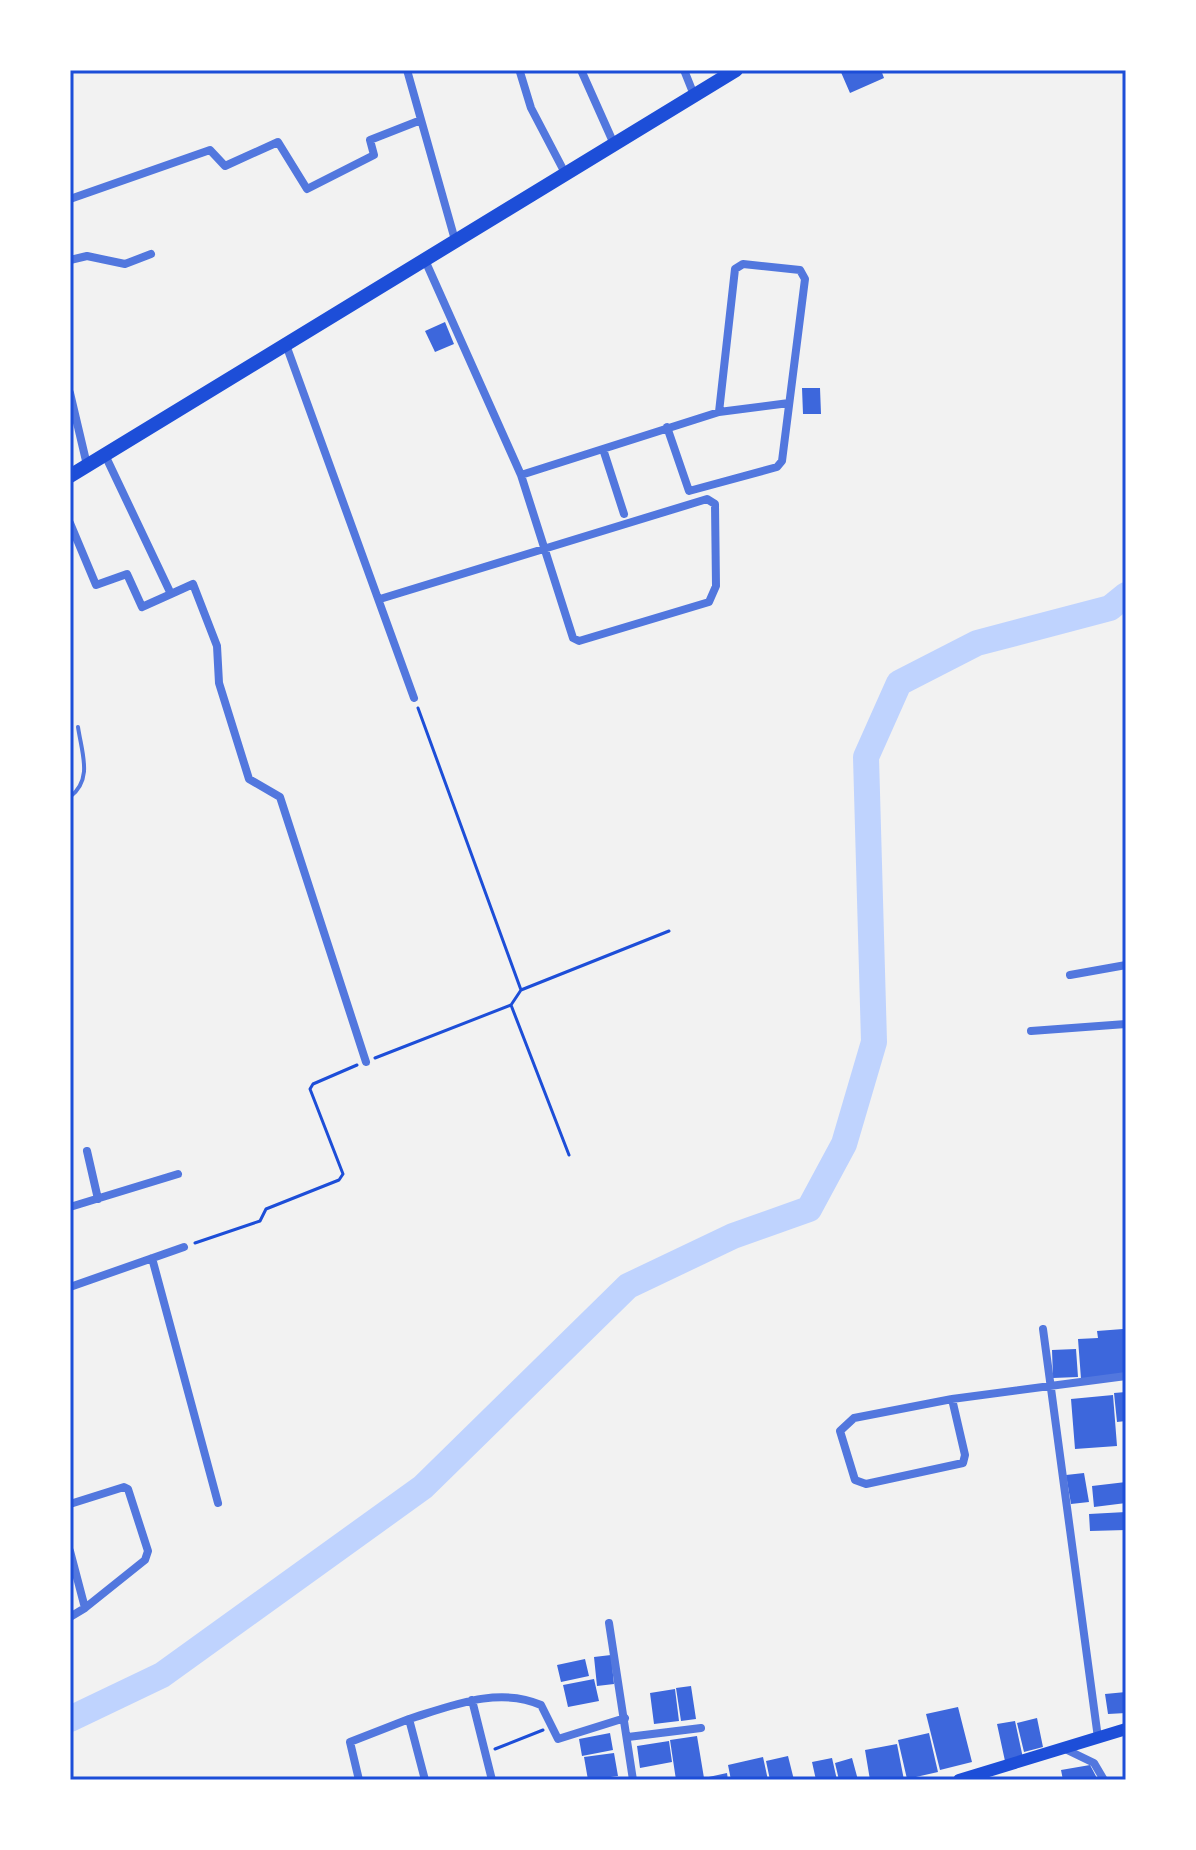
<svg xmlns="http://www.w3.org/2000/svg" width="1196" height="1850" font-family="'Source Sans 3',sans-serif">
<rect width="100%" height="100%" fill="#f2f2f2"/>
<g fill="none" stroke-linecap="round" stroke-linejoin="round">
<path stroke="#bfd3fe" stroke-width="26" d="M70 1719 162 1675 423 1487 628 1286 733 1236 809 1209 844 1144 874 1042 866 757 899 683 977 643 1110 608 1126 595"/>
</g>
<path fill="#3d67dc" d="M840 70H881L884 78 850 93Z
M445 322 454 344 435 352 425 331Z
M802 388H820L821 414H803Z
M1123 1329 1126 1374 1081 1379 1078 1339 1098 1338 1097 1331Z
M1076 1349 1078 1377 1053 1378 1052 1350Z
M1126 1392V1421L1117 1422 1114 1393Z
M1113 1395 1117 1446 1075 1449 1071 1399Z
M1084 1473 1089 1502 1071 1504 1066 1475Z
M1126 1482V1503L1094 1507 1092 1486Z
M1126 1512V1530L1090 1531 1089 1514Z
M611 1655 614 1684 597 1686 594 1657Z
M585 1659 589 1676 561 1682 557 1665Z
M594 1679 599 1701 568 1707 563 1685Z
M691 1686 696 1719 681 1721 676 1688Z
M675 1689 679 1721 654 1724 650 1693Z
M1126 1692V1713L1108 1714 1105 1694Z
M958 1707 972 1762 940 1770 926 1714Z
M1037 1718 1043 1747 1024 1752 1017 1723Z
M1015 1721 1023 1758 1005 1761 997 1724Z
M610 1733 613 1750 582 1756 579 1739Z
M929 1733 938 1772 907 1779 898 1740Z
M697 1736 704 1778 727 1773 728 1780H676L670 1740Z
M669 1741 672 1762 640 1768 637 1746Z
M897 1744 904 1780H870L865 1750Z
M614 1753 618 1776 588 1780 584 1757Z
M788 1756 794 1780H770L766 1761Z
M763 1757 768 1780H731L728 1765Z
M832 1758 837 1780H816L812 1762Z
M852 1758 858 1780H839L835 1763Z
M1090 1765 1098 1780H1063L1061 1770Z"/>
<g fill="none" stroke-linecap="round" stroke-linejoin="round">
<path stroke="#1d4ed8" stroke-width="3" d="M521 990 669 931
M511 1005 569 1155
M375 1058 511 1005 521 990 418 708
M195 1243 260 1221 266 1209 339 1180 343 1174 310 1089 313 1084 357 1065
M495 1749 543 1730"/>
<path stroke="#5277de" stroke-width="4" d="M70 797C93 779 82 754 78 727"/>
<path stroke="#5277de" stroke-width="8" d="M407 70 455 240
M581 70 614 144
M684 70 694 95
M520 72 531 108 565 173
M70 199 210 150 225 166 278 142 307 189 374 155 370 140 421 120
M70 260 87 256 125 264 151 254
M285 342 414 698
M70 393 87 465
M667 427 689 491 777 467 782 461 805 279 800 270 743 264 735 269 719 412
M603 449 624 514
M521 475 719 412 789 403
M70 523 96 585 127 574 142 607 171 594 105 455
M171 594 193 584 217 646 219 683 249 779 280 797 366 1062
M380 599 707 499 715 504 716 586 709 602 579 641 573 638 521 475 424 258
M1070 975 1126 965
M1031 1031 1126 1024
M87 1151 98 1199
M70 1207 178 1174
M152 1258 218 1503
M70 1287 184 1247
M1043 1329 1098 1738
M952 1399 965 1455 963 1463 866 1484 855 1480 840 1431 854 1418 952 1399 1126 1376
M70 1504 124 1487 128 1489 148 1551 145 1560 85 1608
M70 1551 85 1608 70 1617
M609 1623 633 1780
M472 1700 492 1780
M628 1737 701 1728
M1063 1748 1094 1763 1104 1780
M359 1780 350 1742 409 1719
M425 1780 409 1719C451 1706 498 1686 541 1705L558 1739 625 1718"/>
<path stroke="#1d4ed8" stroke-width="12" d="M959 1780 1126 1729"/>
<path stroke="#1d4ed8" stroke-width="14" d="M70 476 736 70"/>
</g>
<rect width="1196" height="1850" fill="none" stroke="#ffffff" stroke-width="144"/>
<rect x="72" y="72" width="1052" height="1706" fill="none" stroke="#1d4ed8" stroke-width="3"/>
</svg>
